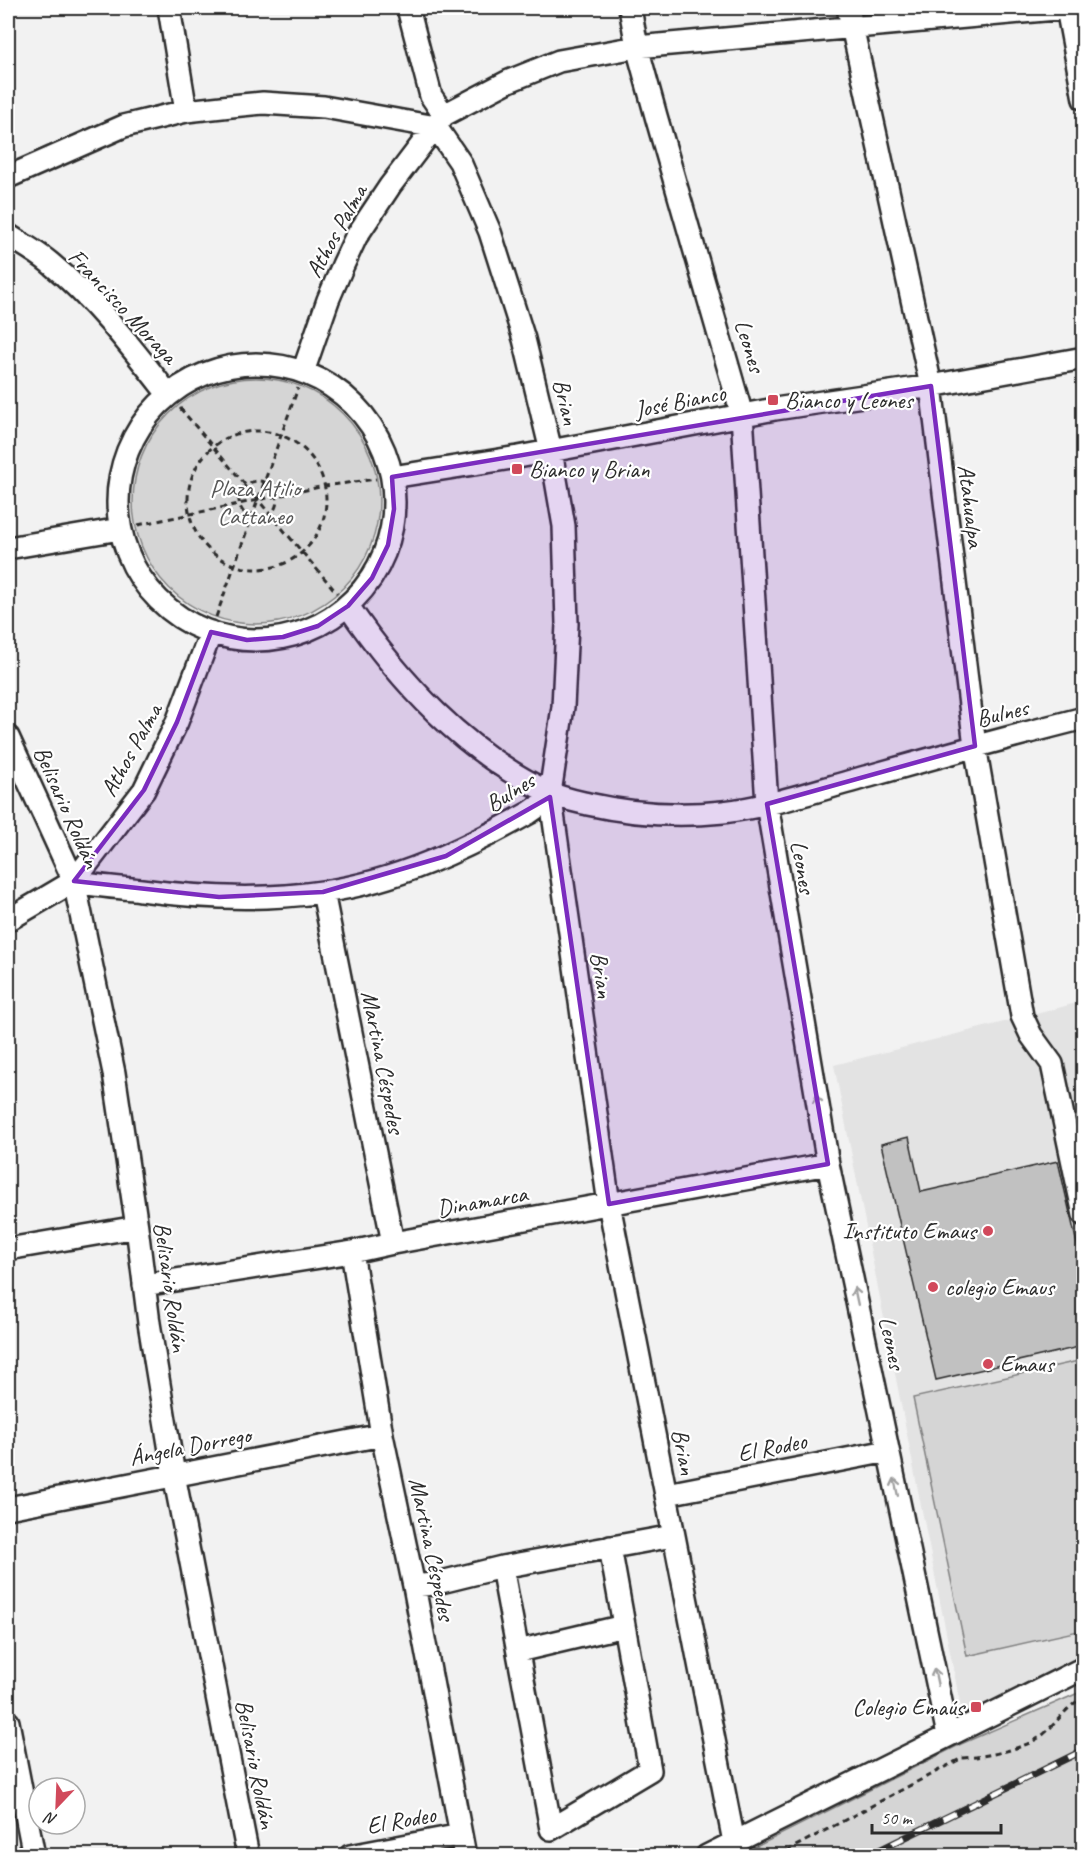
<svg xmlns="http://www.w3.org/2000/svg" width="1091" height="1863" font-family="Caveat,sans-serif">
<rect width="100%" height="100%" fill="#f2f2f2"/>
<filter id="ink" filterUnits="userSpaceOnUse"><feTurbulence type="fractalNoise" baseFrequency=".0167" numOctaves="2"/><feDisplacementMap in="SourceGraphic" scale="12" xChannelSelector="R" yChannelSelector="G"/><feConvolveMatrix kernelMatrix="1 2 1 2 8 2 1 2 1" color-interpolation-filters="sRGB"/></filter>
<g filter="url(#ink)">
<path fill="#e3e3e3" d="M1083 1001V1663L973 1718 961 1708 834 1065 1044 1012Z"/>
<path fill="#d5d5d5" stroke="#808080" stroke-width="1.5" d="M133 501a123 123 0 1 1 246 0a123 123 0 1 1-246 0Z
M1083 1360V1630L967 1656 913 1398Z
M1083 1691V1855H740L961 1744Z"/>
<path fill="#c1c1c1" stroke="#2b2b2b" stroke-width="1.5" d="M909 1137 921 1192 1058 1161 1083 1270V1346L936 1380 881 1144Z"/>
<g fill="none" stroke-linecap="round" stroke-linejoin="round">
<defs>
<path id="minor" d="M169 8 186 111
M408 8 431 96 444 115
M630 8 637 47 656 116 742 415 767 804 828 1164 948 1735
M848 8 931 386 975 746 1022 1016 1031 1035 1052 1064 1084 1215
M436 127 460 162 490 232 524 339 551 451 564 526 567 624 563 707 550 793 609 1204 734 1842
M8 177 124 126 186 111 231 106 263 103 324 107 436 127
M8 235C22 244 37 252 50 263 95 300 132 348 168 394
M118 502a138 138 0 1 1 276 0a138 138 0 1 1-276 0Z
M303 372 328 300 343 265 356 237 390 186 444 115 509 81 559 61 637 47 1067 8 1084 99
M392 477 518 457 775 409 931 386 1084 358
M8 548 120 529
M348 606C400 682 464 752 548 792 560 798 575 801 588 804 633 814 677 817 723 812 774 806 824 788 873 775 943 755 1013 736 1084 718
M8 737 74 881 114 1073 137 1227 149 1323 174 1475 248 1856
M74 881C95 887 119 887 141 890 201 898 262 901 322 892 396 882 465 849 529 813L539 806 550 793
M323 892 393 1243
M8 920 74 881 144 790 177 722 211 632
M8 1249 137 1227
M352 1252 382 1435 414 1586 465 1856
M144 1285 352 1252 393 1243 828 1164
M667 1494 888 1451
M8 1508 382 1435
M502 1567 551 1829 650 1770 610 1547
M414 1586 433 1584 502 1567 673 1536
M518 1651 624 1626
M8 1722 34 1856
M350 1856 461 1835
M707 1856 1084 1668"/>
</defs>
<use href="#minor" stroke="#2b2b2b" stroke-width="26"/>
<path stroke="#2b2b2b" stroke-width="3" stroke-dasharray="6 4.5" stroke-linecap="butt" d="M180 408 337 593
M188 500a69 69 0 1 1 138 0a69 69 0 1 1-138 0Z
M239 500a19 19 0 1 1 38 0a19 19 0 1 1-38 0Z
M138 525 325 486 376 479
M216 617 298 388
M777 1856 962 1758C985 1757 1029 1749 1046 1732 1061 1718 1065 1708 1084 1697"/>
<use href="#minor" stroke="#fff" stroke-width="21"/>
<defs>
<path id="rail" d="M867 1856 1084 1750"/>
</defs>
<use href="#rail" stroke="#2b2b2b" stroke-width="7"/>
<use href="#rail" stroke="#fff" stroke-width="4.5" stroke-dasharray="14" stroke-linecap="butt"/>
</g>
<defs><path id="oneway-shaft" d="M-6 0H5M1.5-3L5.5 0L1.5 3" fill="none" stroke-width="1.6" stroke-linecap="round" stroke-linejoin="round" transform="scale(1.5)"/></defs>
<g stroke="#a0a0a0">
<use href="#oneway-shaft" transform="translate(818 1104) rotate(-100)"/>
<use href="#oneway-shaft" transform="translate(856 1296) rotate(-102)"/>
<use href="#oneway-shaft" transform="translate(896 1487) rotate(-102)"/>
<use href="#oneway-shaft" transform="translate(936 1677) rotate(-102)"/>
</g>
</g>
<path fill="#7b2cbf" fill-opacity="0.2" stroke="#7b2cbf" stroke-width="4.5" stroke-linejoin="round" d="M931 386 975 746 767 804 828 1164 609 1204 550 797 446 856 323 892 219 897 74 881 144 790 177 722 211 632 247 640 283 637 318 626 348 606 372 578 388 545 394 509 392 477Z"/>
<g fill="#d1495b" stroke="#fff" stroke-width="2">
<rect x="767" y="394" width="12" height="12" rx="3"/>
<rect x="511" y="463" width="12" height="12" rx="3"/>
<circle cx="988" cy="1231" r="6"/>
<circle cx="933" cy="1287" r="6"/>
<circle cx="988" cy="1364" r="6"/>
<rect x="970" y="1701" width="12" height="12" rx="3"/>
</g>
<g text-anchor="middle" stroke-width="4.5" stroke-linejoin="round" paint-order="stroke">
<g font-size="24" fill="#2b2b2b" stroke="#fff">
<text transform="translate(336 231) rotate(-61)" y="8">Athos Palma</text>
<text transform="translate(123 306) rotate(47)" y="8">Francisco Moraga</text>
<text transform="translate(750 346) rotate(73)" y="8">Leones</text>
<text transform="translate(680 401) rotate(-11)" y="8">José Bianco</text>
<text transform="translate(566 402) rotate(77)" y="8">Brian</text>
<text transform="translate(971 506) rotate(83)" y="8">Atahualpa</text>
<text transform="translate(1002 713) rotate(-14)" y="8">Bulnes</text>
<text transform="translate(131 750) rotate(-61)" y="8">Athos Palma</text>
<text transform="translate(510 792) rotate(-32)" y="8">Bulnes</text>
<text transform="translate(67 807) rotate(66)" y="8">Belisario Roldán</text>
<text transform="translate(803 867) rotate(80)" y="8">Leones</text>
<text transform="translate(602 975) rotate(82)" y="8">Brian</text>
<text transform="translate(383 1062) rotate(79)" y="8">Martina Céspedes</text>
<text transform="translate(482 1201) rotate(-10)" y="8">Dinamarca</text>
<text transform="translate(171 1287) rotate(82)" y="8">Belisario Roldán</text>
<text transform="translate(892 1343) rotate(78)" y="8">Leones</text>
<text transform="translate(190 1446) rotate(-11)" y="8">Ángela Dorrego</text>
<text transform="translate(772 1447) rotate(-11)" y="8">El Rodeo</text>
<text transform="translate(684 1452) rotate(79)" y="8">Brian</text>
<text transform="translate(432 1549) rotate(78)" y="8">Martina Céspedes</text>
<text transform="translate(256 1764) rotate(79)" y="8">Belisario Roldán</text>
<text transform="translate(401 1820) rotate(-10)" y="8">El Rodeo</text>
</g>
<g font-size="24" fill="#2b2b2b" stroke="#fff" text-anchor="start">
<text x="785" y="408">Bianco y Leones</text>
<text x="529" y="477">Bianco y Brian</text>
<text x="976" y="1239" text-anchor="end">Instituto Emaus</text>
<text x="945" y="1295">colegio Emaus</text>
<text x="1000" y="1372">Emaus</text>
<text x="964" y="1715" text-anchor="end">Colegio Emaús</text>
</g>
<g font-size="24" fill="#565656" stroke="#fff">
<text x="255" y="496">Plaza Atilio<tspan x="255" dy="28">Cattaneo</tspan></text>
</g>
</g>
<rect width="1091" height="1863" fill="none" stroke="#fff" stroke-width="30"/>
<rect x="15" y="15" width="1061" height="1833" fill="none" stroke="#2b2b2b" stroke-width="2" filter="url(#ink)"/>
<g transform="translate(57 1806) rotate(203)"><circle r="28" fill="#ffffff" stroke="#aaaaaa" stroke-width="1.5"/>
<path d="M0-4.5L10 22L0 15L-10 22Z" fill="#d1495b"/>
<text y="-9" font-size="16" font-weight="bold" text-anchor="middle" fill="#2b2b2b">N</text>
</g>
<path d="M872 1824v9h129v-9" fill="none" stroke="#2b2b2b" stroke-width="3"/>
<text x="881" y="1824" font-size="18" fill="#2b2b2b" stroke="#ffffff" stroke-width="4.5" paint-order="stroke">50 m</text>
</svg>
